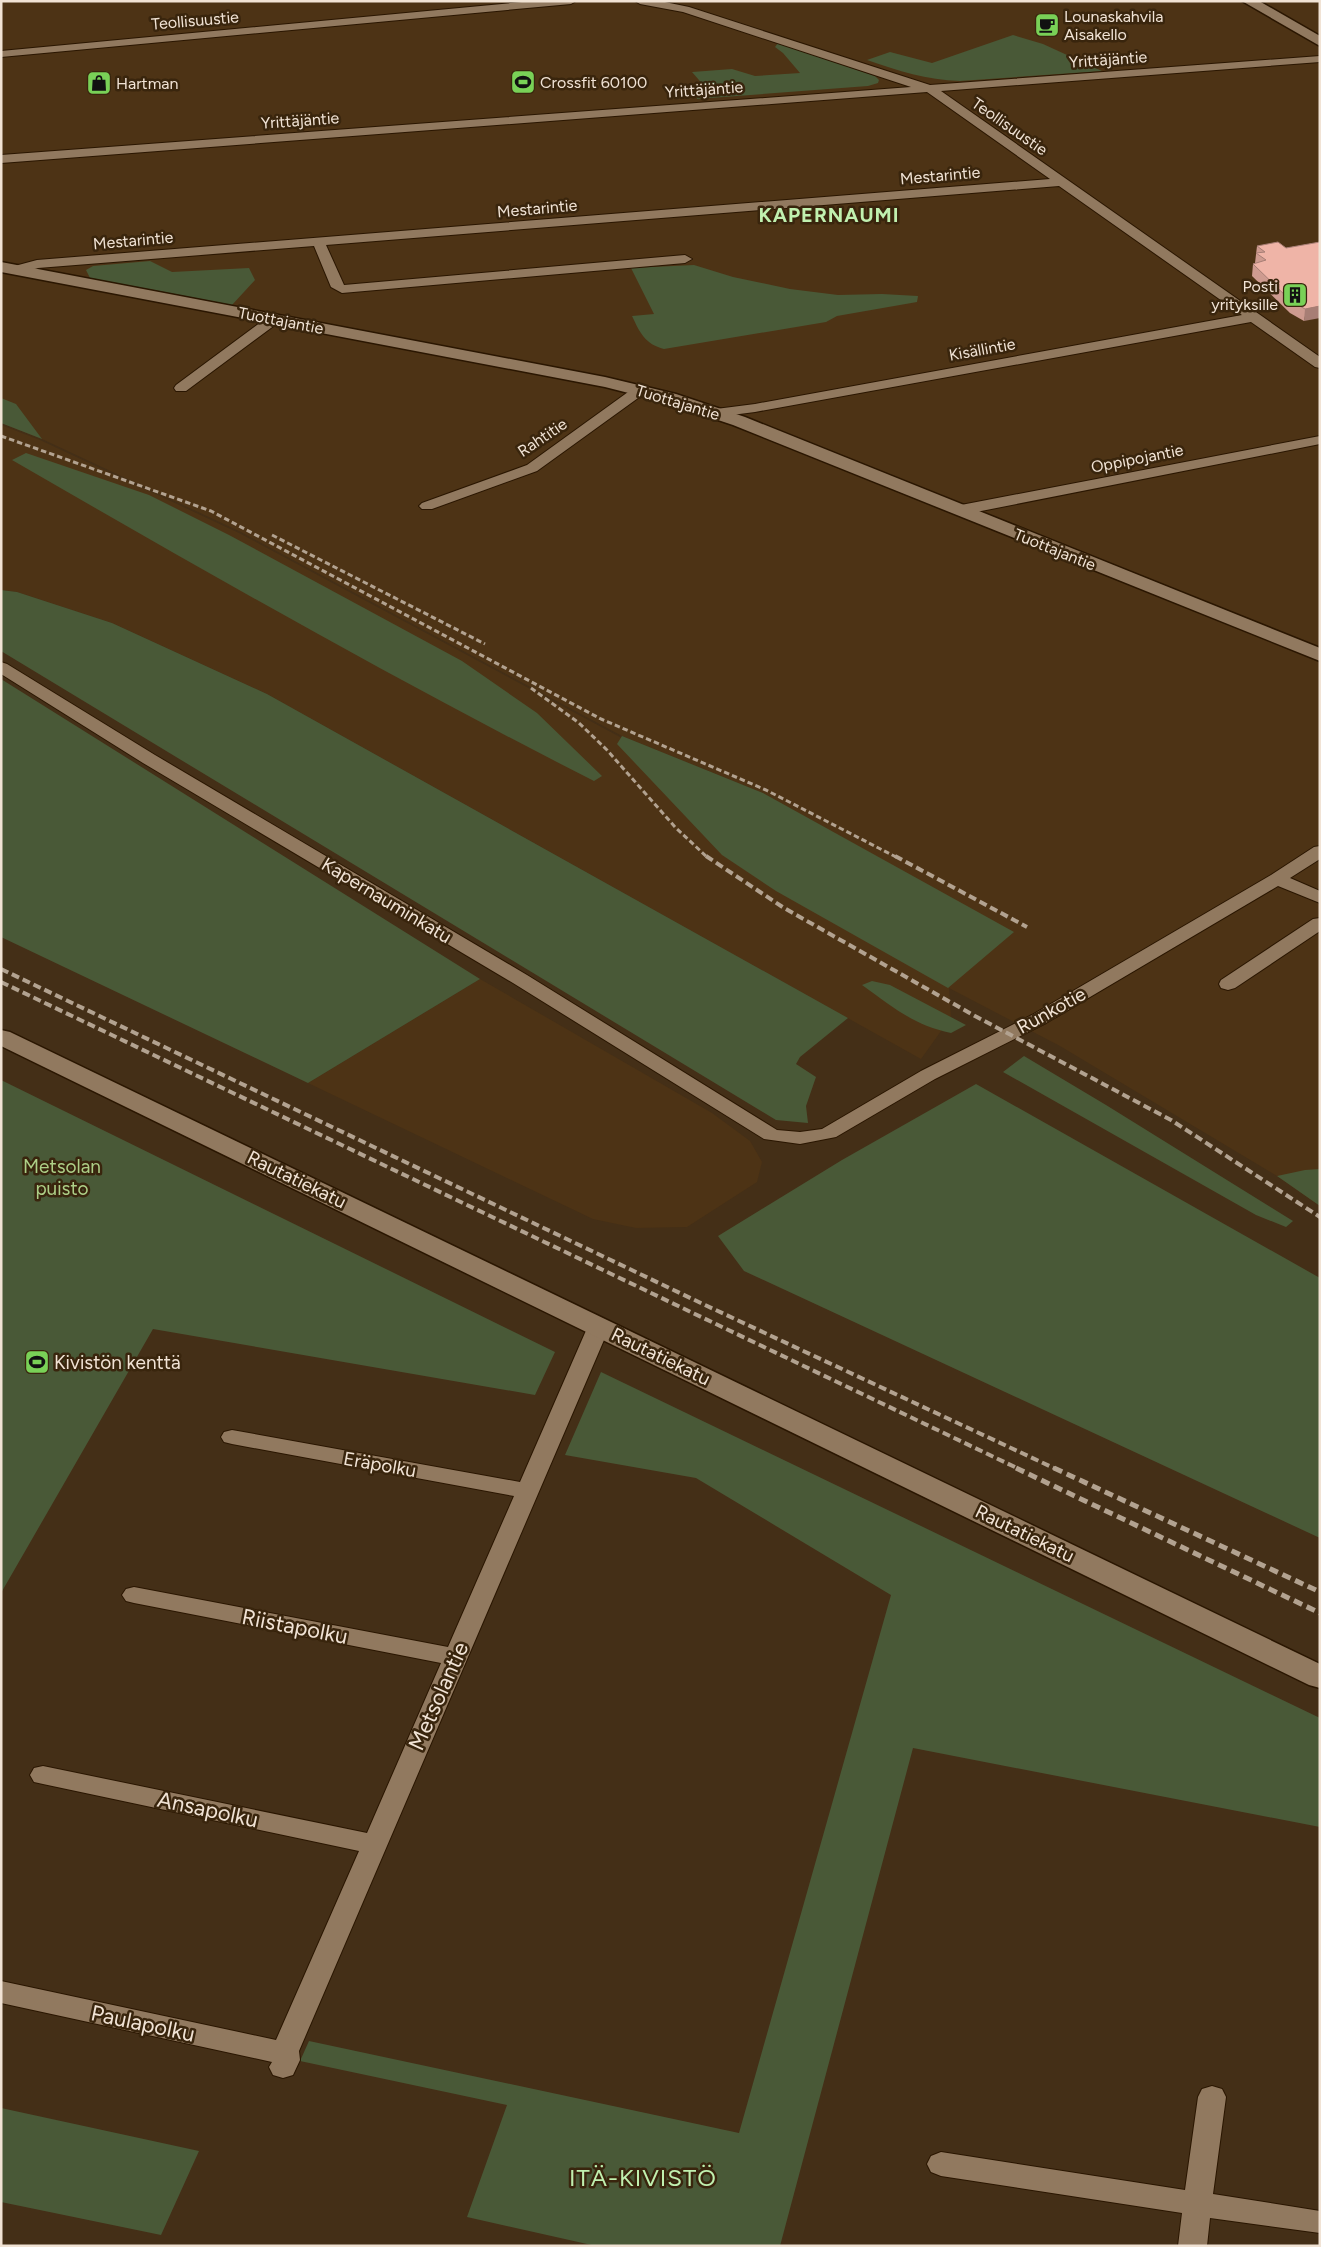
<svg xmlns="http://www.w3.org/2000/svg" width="1321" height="2247" font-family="Figtree,sans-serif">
<rect width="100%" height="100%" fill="#442f17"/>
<path fill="#4d3315" d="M1 1H1320V1206L1277 1176 1060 1046 949 988 951 1017 921 1059 267 694 112 623 17 592 1 590V425L40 440 239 533 620 737 761 794 915 878 763 793 622 736 241 532 42 439 1 423Z
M480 979 712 1113 750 1141 762 1162 757 1182 687 1227 636 1228 593 1219 308 1083Z"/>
<path fill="#495937" d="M1013 35 1043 44 1102 71 960 81C926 80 899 71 867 60L890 52 932 63Z
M778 43 875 76 879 80 878 83 868 86 697 99 696 94 705 87 692 72 732 69 755 76 800 73 783 53 775 47Z
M150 261 172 272 249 268 255 280 232 305 90 278 86 270 93 266Z
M694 265 733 277 790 289 838 295 882 294 918 296 917 302 837 316 826 322 664 349C645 344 640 333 632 316L654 314 631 268Z
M1 398 16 404 42 439 1 423Z
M26 453 149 495 229 535 462 661 537 713 602 776 594 781C397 681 204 571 12 460Z
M1 590 17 592 112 623 267 694 848 1018 800 1057 796 1064 816 1077 806 1106 808 1123 776 1120 1 651Z
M1 679 480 979 308 1083 1 937Z
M622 736 763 793 1014 932 948 988 776 891 722 855 617 744Z
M872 981 890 985 966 1025 951 1033C913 1025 893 1007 862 985Z
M1024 1056 1106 1105 1293 1221 1286 1227 1256 1215 1003 1072Z
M1 1080 555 1352 535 1395 153 1329 1 1593Z
M976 1084 1320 1278V1538L744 1271 718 1236 842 1160Z
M1320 1169V1206L1277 1176 1305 1170Z
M601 1372 1320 1718V1827L913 1748 780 2246H596L467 2217 507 2105 300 2061 309 2041 739 2133 891 1595 696 1478 565 1455Z
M1 2108 199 2151 161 2235 1 2202Z"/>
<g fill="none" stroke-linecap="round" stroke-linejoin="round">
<defs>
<path id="minor" d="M533 1H576L571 4 1 57V51Z
M635 1H660L689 7 930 85 1320 56V62L941 91 1320 357V368L1315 367 1251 322 755 412 716 417 709 413 716 409 755 404 1242 315 1059 186 326 245 344 285 685 255 692 259 685 263 342 293 331 287 314 246 38 268 16 274 9 270 11 267 37 260 1050 179 927 92 1 163V155L911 87 683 12 640 4Z
M274 315 279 316 281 319 279 322 186 391H176L174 388 176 385 269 316Z
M640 386 647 390 645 393 537 471 432 509H422L419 506 422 503 527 465 635 387Z
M1320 436V444L961 515 956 513 953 510 956 507 961 505Z
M1 662 7 664 155 755 527 975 777 1130 800 1132 822 1129 921 1071 1032 1015 1271 875 1314 847 1320 846V859L1290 878 1320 891V903L1278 886 1046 1023 935 1079 836 1137 800 1144 764 1139 513 983 143 763 1 674Z
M1320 918V931L1235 988 1228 990 1221 988 1219 984 1221 980 1313 919Z
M599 1319 607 1321 610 1326 299 2051 300 2060 293 2075 283 2078 273 2075 269 2067 272 2062 1 2003V1981L276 2040 359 1851 43 1784 34 1782 30 1775 34 1768 43 1766 367 1833 441 1663 134 1603 126 1601 122 1595 126 1589 134 1587 448 1647 514 1496 232 1444 224 1442 221 1437 224 1432 232 1430 520 1482 588 1326 591 1321Z
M1212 2086 1222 2089 1226 2097 1213 2194 1320 2211V2233L1210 2218 1207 2246H1178L1182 2213 941 2176 931 2172 927 2164 931 2156 941 2152 1185 2190 1198 2097 1202 2089Z"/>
<path id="tertiary" d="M1242 1H1259L1320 36V46Z
M1 262 605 377 676 394 745 417 1320 648V661L733 425 664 402 605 387 1 272Z
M1 1030 10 1032 1320 1664V1688L1309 1685 1 1046Z"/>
</defs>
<use href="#minor" stroke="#2a1601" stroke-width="2"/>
<use href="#tertiary" stroke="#2a1601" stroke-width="3"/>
<use href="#minor" fill="#91795f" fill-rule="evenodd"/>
<use href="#tertiary" fill="#91795f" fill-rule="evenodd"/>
<path stroke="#b2a290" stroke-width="3" stroke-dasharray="5.5 3" stroke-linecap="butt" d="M1 436 211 511 601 719 766 790 898 858
M272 535 485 644
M531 688 579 723 607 750 675 827 708 858"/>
<path stroke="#b2a290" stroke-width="4" stroke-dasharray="8 4" stroke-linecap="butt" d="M706 856 784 908 975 1016 1171 1120 1320 1217
M895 856 1027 927
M1 969 705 1305 1056 1469
M1 982 1019 1469"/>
<path stroke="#b2a290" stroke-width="5" stroke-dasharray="9 5" stroke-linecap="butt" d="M1016 1468 1320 1613
M1054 1468 1320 1592"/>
</g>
<path fill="#ce9b90" d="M1320 242 1304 321 1290 313 1252 276 1253 264 1255 263 1257 246 1286 248Z"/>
<path fill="#a77e75" d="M1320 306V318L1304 321 1305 309Z"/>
<path fill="#efb4a7" stroke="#a77e75" d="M1278 242 1286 248 1320 242V306L1305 309 1291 301 1253 264 1266 260 1256 253 1265 252 1257 246Z"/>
<defs>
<symbol id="cafe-square" viewBox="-11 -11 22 22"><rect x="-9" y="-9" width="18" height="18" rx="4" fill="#79d157" stroke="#39250d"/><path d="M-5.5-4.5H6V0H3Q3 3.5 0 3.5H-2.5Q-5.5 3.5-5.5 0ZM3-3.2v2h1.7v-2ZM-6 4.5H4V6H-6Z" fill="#111"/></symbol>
<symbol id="stadium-square" viewBox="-11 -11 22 22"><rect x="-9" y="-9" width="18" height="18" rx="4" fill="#79d157" stroke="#39250d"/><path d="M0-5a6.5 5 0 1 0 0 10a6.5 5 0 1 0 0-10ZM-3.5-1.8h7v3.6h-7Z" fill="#111"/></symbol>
<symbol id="shop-square" viewBox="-11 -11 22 22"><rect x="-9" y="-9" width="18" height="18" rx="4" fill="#79d157" stroke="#39250d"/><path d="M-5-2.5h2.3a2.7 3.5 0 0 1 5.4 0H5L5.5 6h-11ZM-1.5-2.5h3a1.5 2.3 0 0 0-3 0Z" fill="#111"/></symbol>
<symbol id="building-square" viewBox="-11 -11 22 22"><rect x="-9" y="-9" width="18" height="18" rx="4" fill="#79d157" stroke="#39250d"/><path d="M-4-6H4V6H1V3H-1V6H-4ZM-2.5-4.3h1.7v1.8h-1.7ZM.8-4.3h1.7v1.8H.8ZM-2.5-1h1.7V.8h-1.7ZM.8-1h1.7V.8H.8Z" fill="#111"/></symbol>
</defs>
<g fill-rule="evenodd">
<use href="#cafe-square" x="1033" y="11" width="28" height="28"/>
<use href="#stadium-square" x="509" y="68" width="28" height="28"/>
<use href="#shop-square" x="85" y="69" width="28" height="28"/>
<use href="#building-square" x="1281" y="281" width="28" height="28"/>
<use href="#stadium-square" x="23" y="1348" width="28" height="28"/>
</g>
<g text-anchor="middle" stroke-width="5" stroke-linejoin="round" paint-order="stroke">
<g font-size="16" fill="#f1e3d5" stroke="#39250d" text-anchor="start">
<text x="1064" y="22">Lounaskahvila<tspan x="1064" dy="18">Aisakello</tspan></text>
<text x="540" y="88">Crossfit 60100</text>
<text x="116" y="89">Hartman</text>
<text x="1278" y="292" text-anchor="end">Posti<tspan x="1278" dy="18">yrityksille</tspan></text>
</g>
<g font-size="16" fill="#f1e3d5" stroke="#39250d">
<text transform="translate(195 20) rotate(-5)" y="6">Teollisuustie</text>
<text transform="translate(1108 59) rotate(-4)" y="6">Yrittäjäntie</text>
<text transform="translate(704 89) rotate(-4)" y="6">Yrittäjäntie</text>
<text transform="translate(300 120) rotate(-4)" y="6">Yrittäjäntie</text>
<text transform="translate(1010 126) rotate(35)" y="6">Teollisuustie</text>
<text transform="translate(940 175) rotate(-5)" y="6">Mestarintie</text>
<text transform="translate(537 208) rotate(-5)" y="6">Mestarintie</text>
<text transform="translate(133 240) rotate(-5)" y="6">Mestarintie</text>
<text transform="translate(281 320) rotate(11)" y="6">Tuottajantie</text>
<text transform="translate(982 349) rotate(-10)" y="6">Kisällintie</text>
<text transform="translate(678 402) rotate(17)" y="6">Tuottajantie</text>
<text transform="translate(542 437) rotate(-34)" y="6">Rahtitie</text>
<text transform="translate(1137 458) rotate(-11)" y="6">Oppipojantie</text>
<text transform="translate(1055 549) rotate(22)" y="6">Tuottajantie</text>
</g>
<g font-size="19" fill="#f1e3d5" stroke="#39250d">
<text transform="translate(387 900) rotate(31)" y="7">Kapernauminkatu</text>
<text transform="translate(1051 1010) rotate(-29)" y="7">Runkotie</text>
<text transform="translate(297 1179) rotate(26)" y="7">Rautatiekatu</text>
<text transform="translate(661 1356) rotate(26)" y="7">Rautatiekatu</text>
<text transform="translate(380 1464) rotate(10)" y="7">Eräpolku</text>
<text transform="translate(1025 1533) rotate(26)" y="7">Rautatiekatu</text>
</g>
<g font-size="19" fill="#adcf87" stroke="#39250d">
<text x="62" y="1173">Metsolan<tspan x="62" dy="22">puisto</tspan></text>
</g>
<g font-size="19" fill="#f1e3d5" stroke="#39250d" text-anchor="start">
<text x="54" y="1369">Kivistön kenttä</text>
</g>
<g font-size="20" font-weight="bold" letter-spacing="1" fill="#c0f0af" stroke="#39250d">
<text x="829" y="222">KAPERNAUMI</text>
</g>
<g font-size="22" fill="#f1e3d5" stroke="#39250d">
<text transform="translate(295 1626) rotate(11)" y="8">Riistapolku</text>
<text transform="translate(438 1696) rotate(-66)" y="8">Metsolantie</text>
<text transform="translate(208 1809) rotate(12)" y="8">Ansapolku</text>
<text transform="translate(143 2023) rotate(12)" y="8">Paulapolku</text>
</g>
<g font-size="24" letter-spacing="1" fill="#c0f0af" stroke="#39250d">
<text x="643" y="2186">ITÄ-KIVISTÖ</text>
</g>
</g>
<rect width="1321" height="2247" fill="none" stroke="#f1e3d5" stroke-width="5"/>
</svg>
